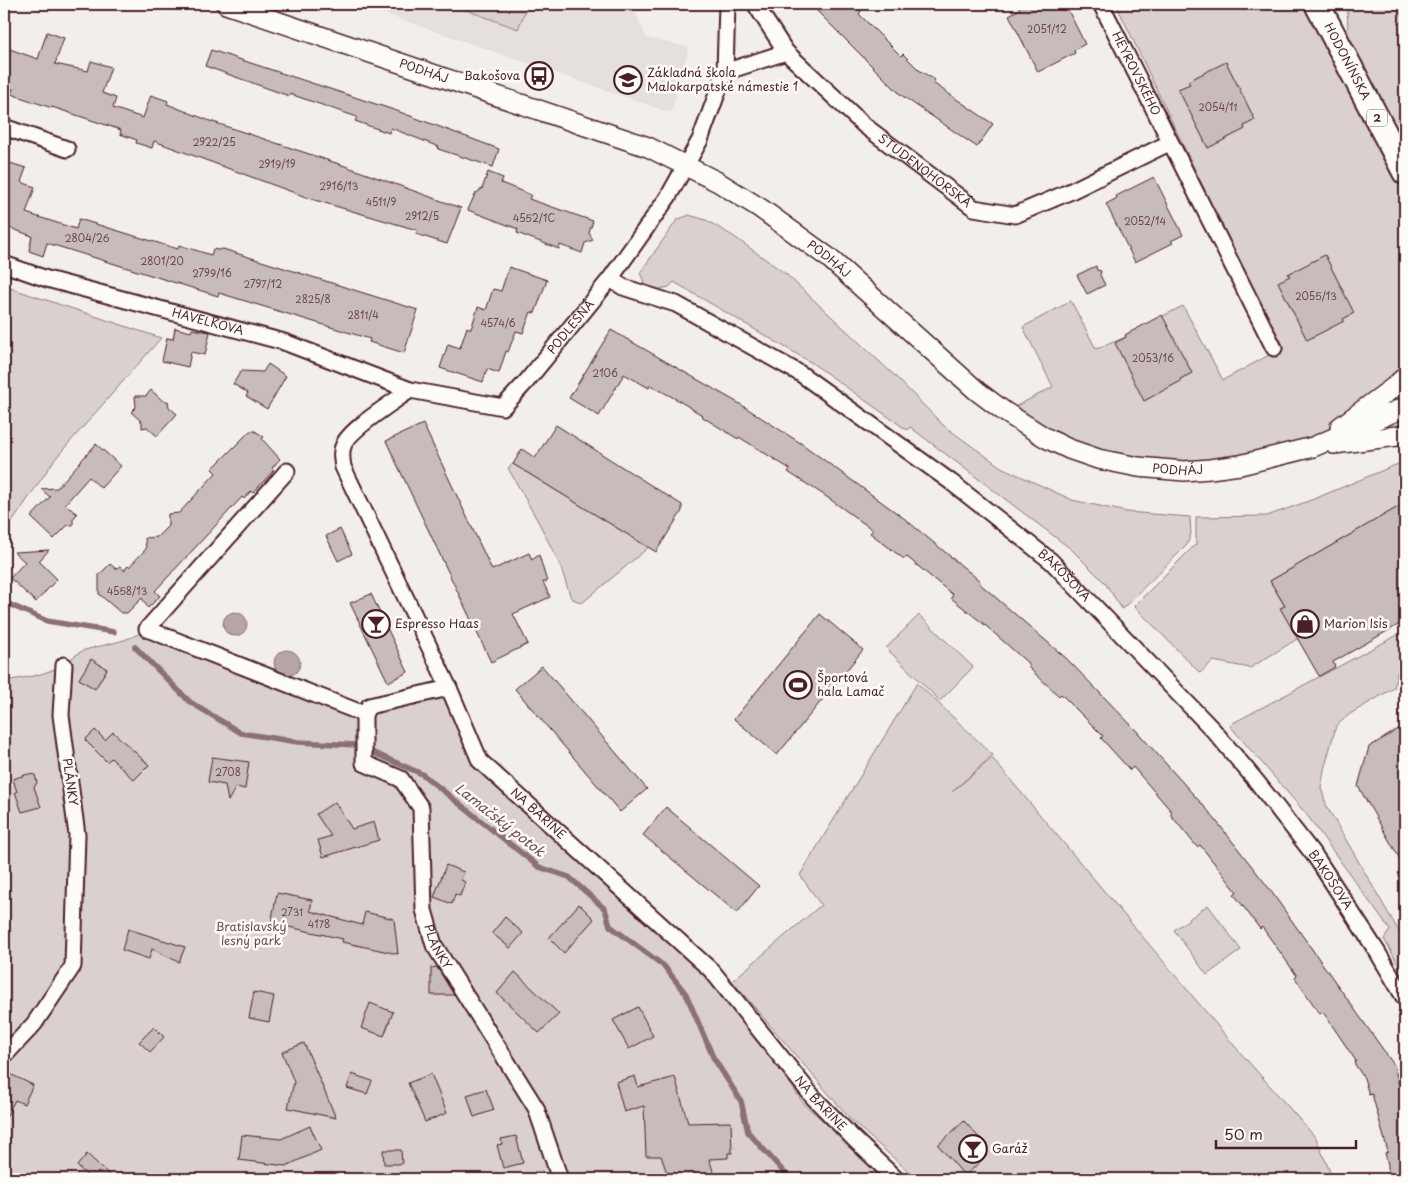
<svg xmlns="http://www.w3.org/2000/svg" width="1409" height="1183" font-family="'Playpen Sans',sans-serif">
<rect width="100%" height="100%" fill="#f2efeb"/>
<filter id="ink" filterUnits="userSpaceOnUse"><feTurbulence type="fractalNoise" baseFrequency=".02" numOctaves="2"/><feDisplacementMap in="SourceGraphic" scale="10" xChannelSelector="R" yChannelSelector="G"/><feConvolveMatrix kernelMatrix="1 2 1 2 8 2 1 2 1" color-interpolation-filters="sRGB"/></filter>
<g filter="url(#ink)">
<path fill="#e5dfdd" d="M356 4H631L647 38 689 47 671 113Z"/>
<path fill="#d9d0cf" stroke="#92787d" d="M450 4H528L518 29Z
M1116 4H1317L1349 63 1347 4H1405V377L1313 447 1240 465 1098 459 1005 412 1053 387 1023 327 1071 301 1096 349 1126 337 1125 335 1183 306 1223 380 1284 347 1244 273Z
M689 215 706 220 733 236 786 274 895 376 944 426 1001 467 1072 500 1127 512 1190 517 1191 534 1187 545 1122 609 1105 583 1071 549 910 427 907 430 812 363 674 282 669 287 652 291 644 282 640 273 677 220Z
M4 286 161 338 55 459 4 534Z
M1405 461V503L1270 581 1302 636 1250 668 1213 661 1200 673 1134 606 1196 544V517L1267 516 1314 499Z
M513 464 649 547 582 603 571 598 560 565 540 525 508 468Z
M919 615 973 667 940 701 886 648Z
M147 629 364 714 449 688 480 761 721 982 804 1104 890 1179H4V681C24 678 45 675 63 665 71 660 76 653 85 650 108 643 126 643 147 629Z
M1405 631V660L1399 664 1394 688 1350 714 1336 726 1324 770 1321 788 1327 807 1405 942V976L1384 939 1390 930 1307 815 1230 726 1233 723Z
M917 683 993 755 952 792 992 758 1238 1050 1316 1138 1333 1179H917L852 1121 732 981 821 905 800 875Z
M1208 905 1241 950 1207 975 1174 930Z"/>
<path fill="#b7a5a6" stroke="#8b6f75" d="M223 624a12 12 0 1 1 24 0a12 12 0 1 1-24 0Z
M274 663a13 13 0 1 1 26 0a13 13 0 1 1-26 0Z"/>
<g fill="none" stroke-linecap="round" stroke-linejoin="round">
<path stroke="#8b6f75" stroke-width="5.5" d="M4 602 47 621 114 632
M135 647 190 702 241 733 298 742 356 745 422 774 539 867 569 877 605 909 610 926 664 966 686 994 713 1057 741 1101 748 1132 790 1179"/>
</g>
<path fill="#c8bbbb" stroke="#4a1f2b" d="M810 4H854L861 12 859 14 901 56 903 54 919 70 935 80 933 83 993 124 977 147 901 95Z
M1018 4H1065L1085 44 1074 50 1075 53 1038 72 1009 15 1020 9Z
M47 32 64 38 55 64 88 71 91 61 111 67 102 93 116 98 113 108 143 118 151 95 168 101 167 104 210 121 345 166 461 208 447 244 416 234 417 230 311 199 154 141 152 148 136 143 137 140 120 134 121 130 52 107V108L11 94 13 89 4 86V47L38 59Z
M211 50 397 111 499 149 493 167 438 149 439 147 391 128 389 133 355 121 357 117 290 94 289 96 205 66Z
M1226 62 1255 120 1244 126 1245 129 1208 148 1178 89 1190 84 1188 81Z
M10 163 26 168 21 182 35 187 26 213 76 229 79 219 178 249 179 245 211 255 213 249 218 250 223 249 418 310 404 353 369 342 370 339 219 293 218 296 47 243 43 256 29 251 32 236 4 226V180Z
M488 172 503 178 501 183 531 195 529 199 593 221 589 233 593 240 585 243 582 253 560 245 559 249 517 233 518 229 468 210 475 194 482 189Z
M1154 177 1183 235 1171 241 1173 243 1135 262 1106 204 1117 198 1116 196Z
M1325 255 1354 313 1343 319 1344 321 1307 340 1278 282 1290 276 1288 274Z
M1096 266 1097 270 1101 271 1100 275 1105 285 1087 294 1077 275Z
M509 267 547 280 535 313 531 312 523 333 516 331 508 352 506 351 499 373 487 369 483 382 440 368 448 344 460 348 467 327 471 329 478 307 486 310 493 289 501 291Z
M1162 315 1192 373 1180 379 1181 381 1144 401 1115 343 1126 337 1125 335Z
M175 328 191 332 192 329 210 332 205 355 191 352 188 367 162 361 167 338 173 339Z
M611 330 740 404 802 444 905 519 980 581 979 583 1067 659 1133 727 1210 813 1268 887 1394 1065 1405 1109V1179H1388V1165L1385 1153 1388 1152 1372 1094 1369 1095 1364 1078 1354 1063 1356 1061 1323 1012 1320 1014 1295 978 1297 976 1280 952 1262 927 1260 929 1234 894 1237 892 1200 845 1197 847 1170 814 1172 812 1133 767 1130 770 1101 738 1103 736 1061 694 1059 696 1028 667 1030 665 985 625 951 598 953 595 907 557 904 559 870 533 873 530 824 495 788 472 790 469 739 437 738 439 701 416 702 415 676 399 650 385 649 388 624 374 599 416 569 398Z
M268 364 286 376 267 409 246 396 248 393 233 384 241 371 263 372Z
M151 390 163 401H168L169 407 177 414 157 436 147 427 142 428V422L131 412 136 407 135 396H146Z
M423 424 492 570 529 553 532 560 539 555 547 582H543L550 597 513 614 528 644 491 662 386 441Z
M556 425 682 505V511L656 552 513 464 522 449 535 458Z
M250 431H255L264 437 262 439 280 459 272 468 274 470 253 493 251 491 244 499 242 497 155 591 160 596 148 608 142 598 127 613H121L99 594V575L110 564 116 569 120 566 125 571V569L128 566 129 567 146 549 145 538 157 537 168 526V514L179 513 216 473 212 469Z
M96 444 121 466 101 488 89 477 65 504 77 514 73 519V525H68L54 539 31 517 50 497 41 489 57 488Z
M1405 503V621L1333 662 1335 667 1319 676 1280 608 1285 606 1270 581Z
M340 529 352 554 338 561 326 536Z
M49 550 39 561 57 579 36 602 10 578 25 562 14 552Z
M371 594 408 672 388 682 350 603Z
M820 614 863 650 777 755 734 719Z
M91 659 107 669 95 689 79 679Z
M542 666 647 789 620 812 515 689Z
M1405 725V868L1358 786 1369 747Z
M95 730 105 740 113 732 149 765 134 780 111 758 107 762 85 740Z
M212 757 249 762 245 789 236 787 228 801 225 785 208 782Z
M28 774 35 775 37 783 34 787 41 807 22 812 15 792H17L13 779Z
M335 802 352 829 374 822 379 840 323 857 318 840 331 836 316 814Z
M666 807 759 886 737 913 643 835Z
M446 865 464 872 461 880 465 882 460 896 455 894 452 904 434 897Z
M277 893 312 900 310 911 362 925 365 912 394 919 398 954 342 942 343 939 271 923Z
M579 904 594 919 564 953 549 938Z
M505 917 523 933 510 948 492 933Z
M128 929 185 947 179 962 152 949 149 959 122 950Z
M437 967 454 995H431V968Z
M515 972 559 1014 539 1033 497 993Z
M254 992 274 996 269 1022 249 1018Z
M370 1003 393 1012 384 1036 361 1028Z
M638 1007 653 1036 629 1049 613 1020Z
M154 1027 164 1037 150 1052 139 1042Z
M304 1043 336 1118 288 1108 294 1082 282 1052Z
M10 1074 33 1085 24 1104 15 1100 4 1121V1088Z
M352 1074 372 1081 367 1094 347 1088Z
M431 1074 447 1113 425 1122 408 1083Z
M635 1076 638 1087 675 1077 688 1123 731 1122 732 1153H728V1158L709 1159 716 1179H669L661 1156H646L644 1106 624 1112 616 1082Z
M486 1089 494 1110 474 1117 467 1095Z
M964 1121 986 1145 987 1155 965 1176 938 1145Z
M310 1126 321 1150 286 1166 239 1160 242 1135 281 1139Z
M516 1136 523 1163 503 1168 497 1145 502 1144 501 1139Z
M383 1150H401L402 1164H384Z
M87 1154 114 1179H91L77 1166Z"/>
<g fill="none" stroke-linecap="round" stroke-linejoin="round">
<defs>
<g id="minor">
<path id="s1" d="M755 4 786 52 865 126 974 208 1015 215 1069 192 1169 143"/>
<path id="s2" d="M1101 4 1274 348"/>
<path d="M725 72 727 4"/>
<path d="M4 127 67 149"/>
<path id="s3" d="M4 264 47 279 284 342 410 390 503 407 526 382 610 279 668 197 700 140 725 72 786 52"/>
<path id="s4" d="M610 279 623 287 676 304 801 374 951 482 1051 561 1214 731 1257 782 1317 859 1378 953 1405 999"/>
<path id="s5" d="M410 390C395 401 351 428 344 444 340 452 342 459 343 467L449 688 480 761 712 971 813 1097 854 1139 896 1179"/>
<path d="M287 471 147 629 364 714 369 706 449 688"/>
<path id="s6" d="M364 714V763L401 779 421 808 424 910 434 945 536 1108 560 1179"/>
<path d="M4 1056 34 1024 73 966 77 835 61 715 64 665"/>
</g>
<g id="tertiary">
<path id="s7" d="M226 4 648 147 718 182 760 208 829 258 977 391 1005 412 1046 438 1069 449 1098 459 1138 467 1184 471 1210 469 1240 465 1313 447 1405 407"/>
<path d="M1340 427 1394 387 1405 377"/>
<path d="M1334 444 1405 435"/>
</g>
<g id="primary">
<path id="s8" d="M1317 4 1405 172"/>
</g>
</defs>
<use href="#minor" stroke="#4a1f2b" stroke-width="19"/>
<use href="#tertiary" stroke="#4a1f2b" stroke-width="22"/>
<use href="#primary" stroke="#4a1f2b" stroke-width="28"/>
<use href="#minor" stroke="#fdfcf7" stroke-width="15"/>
<use href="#tertiary" stroke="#fdfcf7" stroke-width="19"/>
<use href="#primary" stroke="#fdfcf7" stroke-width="24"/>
</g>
</g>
<defs>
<symbol id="bus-ring" viewBox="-11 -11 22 22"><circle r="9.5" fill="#fdfcf7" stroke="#4a1f2b" stroke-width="1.5"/><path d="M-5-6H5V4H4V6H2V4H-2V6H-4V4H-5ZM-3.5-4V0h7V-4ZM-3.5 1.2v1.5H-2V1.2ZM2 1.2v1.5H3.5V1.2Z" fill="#4a1f2b"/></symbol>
<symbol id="school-ring" viewBox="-11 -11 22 22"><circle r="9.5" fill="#fdfcf7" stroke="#4a1f2b" stroke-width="1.5"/><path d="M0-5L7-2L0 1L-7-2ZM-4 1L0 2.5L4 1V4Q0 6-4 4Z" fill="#4a1f2b"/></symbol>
<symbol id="bar-ring" viewBox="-11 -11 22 22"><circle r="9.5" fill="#fdfcf7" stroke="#4a1f2b" stroke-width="1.5"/><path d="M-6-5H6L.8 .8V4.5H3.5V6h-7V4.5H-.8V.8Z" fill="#4a1f2b"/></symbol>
<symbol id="shop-ring" viewBox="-11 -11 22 22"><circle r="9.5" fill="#fdfcf7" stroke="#4a1f2b" stroke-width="1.5"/><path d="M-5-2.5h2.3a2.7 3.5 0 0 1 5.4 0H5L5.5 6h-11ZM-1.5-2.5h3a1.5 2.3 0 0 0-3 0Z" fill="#4a1f2b"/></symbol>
<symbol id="stadium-ring" viewBox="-11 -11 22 22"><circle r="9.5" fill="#fdfcf7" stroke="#4a1f2b" stroke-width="1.5"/><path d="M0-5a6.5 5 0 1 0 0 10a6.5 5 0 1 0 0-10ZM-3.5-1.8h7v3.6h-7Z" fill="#4a1f2b"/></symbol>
</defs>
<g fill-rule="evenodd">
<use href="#bus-ring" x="523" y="60" width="32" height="32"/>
<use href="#school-ring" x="612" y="64" width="32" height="32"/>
<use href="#bar-ring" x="360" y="608" width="32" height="32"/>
<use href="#shop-ring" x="1289" y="608" width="32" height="32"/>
<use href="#stadium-ring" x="782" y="669" width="32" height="32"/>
<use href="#bar-ring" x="957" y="1133" width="32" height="32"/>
</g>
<g text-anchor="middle" stroke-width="5" stroke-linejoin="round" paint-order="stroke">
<g font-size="10" fill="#6a464f">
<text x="1047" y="33">2051/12</text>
<text x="1218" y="111">2054/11</text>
<text x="214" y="146">2922/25</text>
<text x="277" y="168">2919/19</text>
<text x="339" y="190">2916/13</text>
<text x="381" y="206">4511/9</text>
<text x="422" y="220">2912/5</text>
<text x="534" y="222">4552/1C</text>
<text x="1145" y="225">2052/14</text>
<text x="87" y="242">2804/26</text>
<text x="162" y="265">2801/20</text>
<text x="212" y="277">2799/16</text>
<text x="263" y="288">2797/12</text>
<text x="1316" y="300">2055/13</text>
<text x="313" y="303">2825/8</text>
<text x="363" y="319">2811/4</text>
<text x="498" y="327">4574/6</text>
<text x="1153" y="362">2053/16</text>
<text x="605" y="377">2106</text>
<text x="127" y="595">4558/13</text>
<text x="228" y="776">2708</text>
<text x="292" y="916">2731</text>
<text x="319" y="928">4178</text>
</g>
<rect fill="#fdfcf7" stroke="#806168" stroke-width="1" x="1367" y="109.5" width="20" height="17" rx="4"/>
<g font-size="11" font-weight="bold" fill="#4a1f2b">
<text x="1377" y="122">2</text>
</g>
<g font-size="12" fill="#4a1f2b" stroke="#fdfcf7">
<text dy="4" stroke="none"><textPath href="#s8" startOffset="65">HODONÍNSKA</textPath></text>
<text dy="4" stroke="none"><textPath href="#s7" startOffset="209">PODHÁJ</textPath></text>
<text dy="4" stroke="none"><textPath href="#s2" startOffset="78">HEYROVSKÉHO</textPath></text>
<text dy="4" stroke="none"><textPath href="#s1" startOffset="240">STUDENOHORSKÁ</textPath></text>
<text dy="4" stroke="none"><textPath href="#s7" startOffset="659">PODHÁJ</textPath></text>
<text dy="4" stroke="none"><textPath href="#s3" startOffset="212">HAVELKOVA</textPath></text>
<text dy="4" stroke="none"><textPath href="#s3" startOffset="625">PODLESNÁ</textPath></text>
<text dy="4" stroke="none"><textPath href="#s7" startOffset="1078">PODHÁJ</textPath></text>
<text dy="4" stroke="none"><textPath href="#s4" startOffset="546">BAKOŠOVA</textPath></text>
<text transform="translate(70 782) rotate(82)" y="4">PLÁNKY</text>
<text dy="4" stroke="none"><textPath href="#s5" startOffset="512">NA BARINE</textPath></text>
<text dy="4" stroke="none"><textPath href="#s4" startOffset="951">BAKOŠOVA</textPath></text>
<text dy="4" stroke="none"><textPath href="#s6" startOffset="266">PLÁNKY</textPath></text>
<text dy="4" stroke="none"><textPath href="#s5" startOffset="918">NA BARINE</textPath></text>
</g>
<g font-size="12" fill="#4a1f2b" stroke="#fdfcf7" text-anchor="start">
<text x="647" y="77">Základná škola<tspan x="647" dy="14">Malokarpatské námestie 1</tspan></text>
<text x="520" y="80" text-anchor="end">Bakošova</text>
<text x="395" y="628">Espresso Haas</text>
<text x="1324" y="628">Marion Isis</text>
<text x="817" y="682">Športová<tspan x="817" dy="14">hala Lamač</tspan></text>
<text x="992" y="1153">Garáž</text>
</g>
<g font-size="12" fill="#6e4b54" stroke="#fdfcf7">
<text x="251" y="931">Bratislavský<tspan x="251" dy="14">lesný park</tspan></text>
</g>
<g font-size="14" font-style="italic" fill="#704e56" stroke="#fdfcf7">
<text transform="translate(500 820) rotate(38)" y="5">Lamačský potok</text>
</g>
</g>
<rect width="1409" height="1183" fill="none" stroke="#fdfcf7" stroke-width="20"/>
<rect x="10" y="10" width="1389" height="1163" fill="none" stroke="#4a1f2b" stroke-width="2" filter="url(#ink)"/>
<path d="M1216 1140v8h140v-8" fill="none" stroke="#4a1f2b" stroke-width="2.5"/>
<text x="1224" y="1140" font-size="15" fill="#4a1f2b" stroke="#fdfcf7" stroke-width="4" paint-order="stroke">50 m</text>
</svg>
